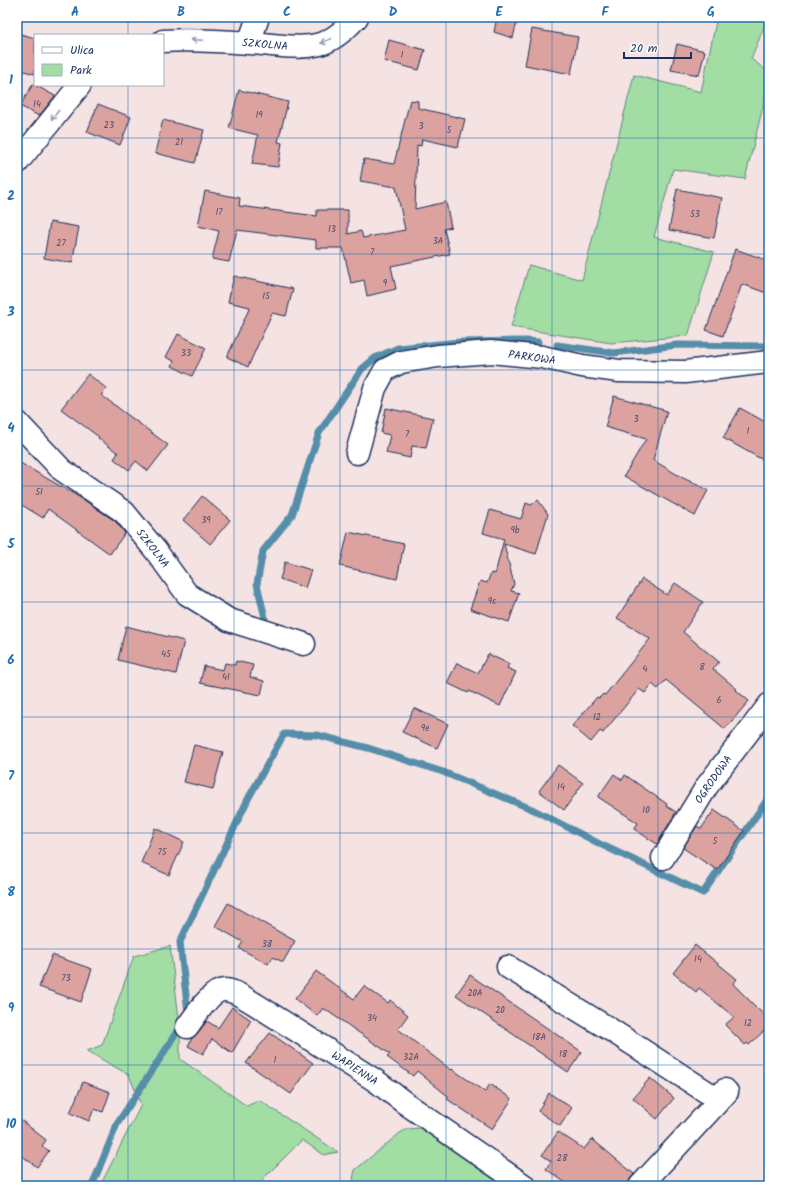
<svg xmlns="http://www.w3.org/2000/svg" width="786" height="1203" font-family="Kalam,sans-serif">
<rect width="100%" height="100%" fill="#f4e3e2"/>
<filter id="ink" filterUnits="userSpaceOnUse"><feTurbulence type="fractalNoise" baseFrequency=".025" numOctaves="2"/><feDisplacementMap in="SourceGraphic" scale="8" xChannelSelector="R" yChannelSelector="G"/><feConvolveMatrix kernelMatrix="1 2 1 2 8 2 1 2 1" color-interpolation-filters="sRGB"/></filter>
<g filter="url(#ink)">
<path fill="#a2dda4" stroke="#5e8681" d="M717 17H768L751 59 769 72V82L745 179 673 169 654 237 714 252 688 336 611 343 511 327 529 265 582 280 634 75 701 92Z
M170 946 180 1026V1059L247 1106 259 1100 338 1152 324 1155 302 1140 256 1186H100L141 1105 129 1075 87 1051 102 1045 134 956Z
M420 1128 503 1186H357L353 1179 355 1170 400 1133 407 1129Z"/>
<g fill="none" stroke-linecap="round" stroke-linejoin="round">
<path stroke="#578eaa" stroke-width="7" d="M557 345 614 353 677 345 769 346
M265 618 257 584 263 551 292 515 319 433 362 369 375 358 398 348 460 342 526 341 538 342
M92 1186 117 1124 163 1054 188 1013 180 942 248 799 284 734 317 735 368 748 443 772 534 810 602 845 703 893 769 797"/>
</g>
<path fill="#dca29f" stroke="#1b2f5e" d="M497 17H518L513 38 494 32Z
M532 29 578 37 571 74 525 65Z
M17 33 35 38V74L17 69Z
M389 40 425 50 419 70 384 61Z
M677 44 705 51 699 75 671 70Z
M33 84 55 96 39 116 20 106Z
M239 90 288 102 278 142 282 143 278 167 252 164 258 135 229 128Z
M410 100 418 101V108L465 119 458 147 422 139 421 146 417 145 415 209 446 202 451 227 444 229 450 254 391 266 396 289 367 296 364 280 351 283 343 248H316V240L237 230 229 262 212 259 219 231 198 226 205 191 240 198 239 206 317 216V210H348V234L361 231 363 238 405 230 396 187 360 181 364 159 394 164Z
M98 104 131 117 120 145 87 132Z
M163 120 204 130 195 163 155 153Z
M677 189 722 198 714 238 669 230Z
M50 222 79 227 72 263 44 258Z
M735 249 769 261V294L742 284 723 336 706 330Z
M234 276 293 289 286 316 272 313 248 367 227 357 250 307 228 302Z
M178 334 206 348 192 376 172 366 174 361 166 357Z
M88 374 107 389 101 395 168 445 148 471 136 461 129 470 114 459 118 453 98 438 99 437 61 409Z
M614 396 667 411 653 460 681 477 708 490 695 516 624 476 646 439 605 427Z
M386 408 433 418 426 448 412 446 410 458 386 453 390 435 381 433Z
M740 408 769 424V446L763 460 723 438Z
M17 461 84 500 115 521 125 533 110 554 48 509 43 518 17 502Z
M202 496 230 520 210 544 183 520Z
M538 500 548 514 536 554 504 544 514 584 511 591 519 593 509 622 470 609 480 581 487 583 491 573 495 574 504 539 483 533 490 510 521 519 526 503 531 505Z
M348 532 404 544 397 579 340 566Z
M285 562 311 570 305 588 280 579Z
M642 579 667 595 675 583 703 602 683 632 719 662 713 669 737 689 736 690 749 701 725 729 666 680 658 689 652 684 645 693 639 689 603 733 600 731 591 742 572 726 597 697 599 698 603 694 605 695 650 639 617 618Z
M126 626 184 641 176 674 118 660Z
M488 654 509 664 507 668 516 672 500 706 469 691 468 693 447 683 457 663 478 673Z
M236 661 253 665 250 677 264 681 261 695 200 683 204 666 223 670 225 663 235 665Z
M414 708 448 724 437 748 402 732Z
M194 745 223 752 213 789 184 782Z
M558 765 583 783 564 810 539 791Z
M614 774 622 780 625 775 667 804 666 806 676 812 657 844 634 829 638 823 598 797Z
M714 810 744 831 717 870 683 848 697 826 701 829Z
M155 828 184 842 169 875 141 863Z
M228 903 295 941 283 962 273 957 268 964 239 948 243 942 215 926Z
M695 945 737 979 733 984 769 1020V1026L749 1045 747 1043 745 1045 725 1025 734 1017 699 988 696 992 673 973Z
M52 955 92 969 81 1002 39 987Z
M316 971 354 999 364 986 388 1003 390 1000 408 1015 398 1029 451 1070 452 1069 485 1092 490 1084 512 1099 492 1129 447 1099 449 1097 417 1071 413 1076 387 1057 390 1054 323 1008 317 1016 295 999Z
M470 975 582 1052 568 1072 456 995Z
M232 1007 251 1020 232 1053 212 1039 203 1054 188 1046 192 1038 197 1034 207 1021 218 1028Z
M270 1033 313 1063 291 1094 246 1063Z
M650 1078 674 1098 657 1119 633 1098Z
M83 1082 110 1092 103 1112 94 1109 89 1121 70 1113Z
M549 1093 572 1108 560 1126 538 1111Z
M17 1117 46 1140 42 1146 49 1151 37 1167 17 1152Z
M558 1132 584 1149 592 1139 634 1174 631 1178 628 1185 627 1186H570L546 1169 551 1161 542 1155Z"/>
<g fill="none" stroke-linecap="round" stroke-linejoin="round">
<defs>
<path id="minor" d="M163 41C192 39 221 41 249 43 272 44 298 50 320 44 334 40 347 28 357 17
M249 43 258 17
M17 163 80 85
M17 422 62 470 124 512 156 551 187 594 229 620 304 644
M357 453 375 388 385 370 401 362 438 356 491 352 542 357 582 366 619 371 685 372 769 362
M663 858 707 786 769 705
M508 967 611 1030 719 1100
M187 1027C194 1018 211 990 224 990 235 990 246 999 255 1004L376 1081 405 1103 525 1186
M640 1186 727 1092 725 1090"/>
</defs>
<use href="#minor" stroke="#1b2f5e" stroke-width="25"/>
<use href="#minor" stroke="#fff" stroke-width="22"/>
</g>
<defs><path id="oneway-shaft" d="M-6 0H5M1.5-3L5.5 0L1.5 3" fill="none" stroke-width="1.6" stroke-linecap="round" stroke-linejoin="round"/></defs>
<g stroke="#8d97ae">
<use href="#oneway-shaft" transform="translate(197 40) rotate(-177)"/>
<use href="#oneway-shaft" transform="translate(326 41) rotate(156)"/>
<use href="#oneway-shaft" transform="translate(55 115) rotate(129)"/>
</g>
</g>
<path fill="none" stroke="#1f6fb2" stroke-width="1" stroke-opacity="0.55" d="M128 17V35M234 17V1186M340 17V1186M446 17V1186M552 17V1186M658 17V1186M128 85V1186M17 138H769M17 254H769M17 370H769M17 486H769M17 602H769M17 717H769M17 833H769M17 949H769M17 1065H769"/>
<g text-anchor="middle" stroke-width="3.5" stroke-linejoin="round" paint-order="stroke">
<g font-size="9" fill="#4b4c6e">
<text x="402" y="58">1</text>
<text x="37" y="107">14</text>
<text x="259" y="118">19</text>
<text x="109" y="128">23</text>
<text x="421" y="129">3</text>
<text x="449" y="133">5</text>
<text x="179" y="145">21</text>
<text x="219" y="215">17</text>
<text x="695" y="217">53</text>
<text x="332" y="232">13</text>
<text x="438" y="244">3A</text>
<text x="61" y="246">27</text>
<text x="372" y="255">7</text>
<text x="385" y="286">9</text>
<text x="266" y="299">15</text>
<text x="186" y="356">33</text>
<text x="636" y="422">3</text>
<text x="748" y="434">1</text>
<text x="407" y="437">7</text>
<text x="39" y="495">51</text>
<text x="206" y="523">39</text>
<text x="515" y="533">9b</text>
<text x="492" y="604">9c</text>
<text x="166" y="657">45</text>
<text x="702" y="670">8</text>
<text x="645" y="672">4</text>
<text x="226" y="680">41</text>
<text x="719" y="703">6</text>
<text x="597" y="720">12</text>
<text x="425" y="731">9e</text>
<text x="561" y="790">14</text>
<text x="646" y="813">10</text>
<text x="715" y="844">5</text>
<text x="162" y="855">75</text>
<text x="267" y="947">38</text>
<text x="698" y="962">14</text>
<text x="66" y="981">73</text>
<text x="475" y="996">20A</text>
<text x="500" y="1013">20</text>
<text x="372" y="1021">34</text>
<text x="748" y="1026">12</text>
<text x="539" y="1040">18A</text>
<text x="563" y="1057">18</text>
<text x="411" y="1060">32A</text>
<text x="275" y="1063">1</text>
<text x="562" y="1161">28</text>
</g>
<g font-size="11" fill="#1b2f5e" stroke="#fff">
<text transform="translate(265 44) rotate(5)" y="4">SZKOLNA</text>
<text transform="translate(532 357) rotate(8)" y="4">PARKOWA</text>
<text transform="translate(153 548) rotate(52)" y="4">SZKOLNA</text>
<text transform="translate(713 779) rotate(-55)" y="4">OGRODOWA</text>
<text transform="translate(355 1068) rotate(33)" y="4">WAPIENNA</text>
</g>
</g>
<rect width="786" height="1203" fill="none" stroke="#fff" stroke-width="44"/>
<rect x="34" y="34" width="130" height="52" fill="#ffffff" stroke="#a4acbf"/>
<rect x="42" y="47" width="20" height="6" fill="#ffffff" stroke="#a4acbf"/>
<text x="70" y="54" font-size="12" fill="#1b2f5e">Ulica</text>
<rect x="42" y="64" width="20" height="12" fill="#a2dda4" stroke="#a4acbf"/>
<text x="70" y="74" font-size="12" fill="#1b2f5e">Park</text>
<path d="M624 52v6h67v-6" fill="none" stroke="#1b2f5e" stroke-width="2"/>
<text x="630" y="52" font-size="12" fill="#1b2f5e" stroke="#ffffff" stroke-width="3" paint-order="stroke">20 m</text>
<rect x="22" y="22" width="742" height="1159" fill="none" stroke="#1f6fb2" stroke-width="1.5"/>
<g font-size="13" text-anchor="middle" font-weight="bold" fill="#1f6fb2">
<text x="75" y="16">A</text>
<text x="181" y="16">B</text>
<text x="287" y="16">C</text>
<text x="393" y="16">D</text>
<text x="499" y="16">E</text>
<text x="605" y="16">F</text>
<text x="711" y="16">G</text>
<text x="11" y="84">1</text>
<text x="11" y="200">2</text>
<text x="11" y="316">3</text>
<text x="11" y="432">4</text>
<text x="11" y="548">5</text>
<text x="11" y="664">6</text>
<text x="11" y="780">7</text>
<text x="11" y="896">8</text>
<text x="11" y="1012">9</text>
<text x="11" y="1128">10</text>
</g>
</svg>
